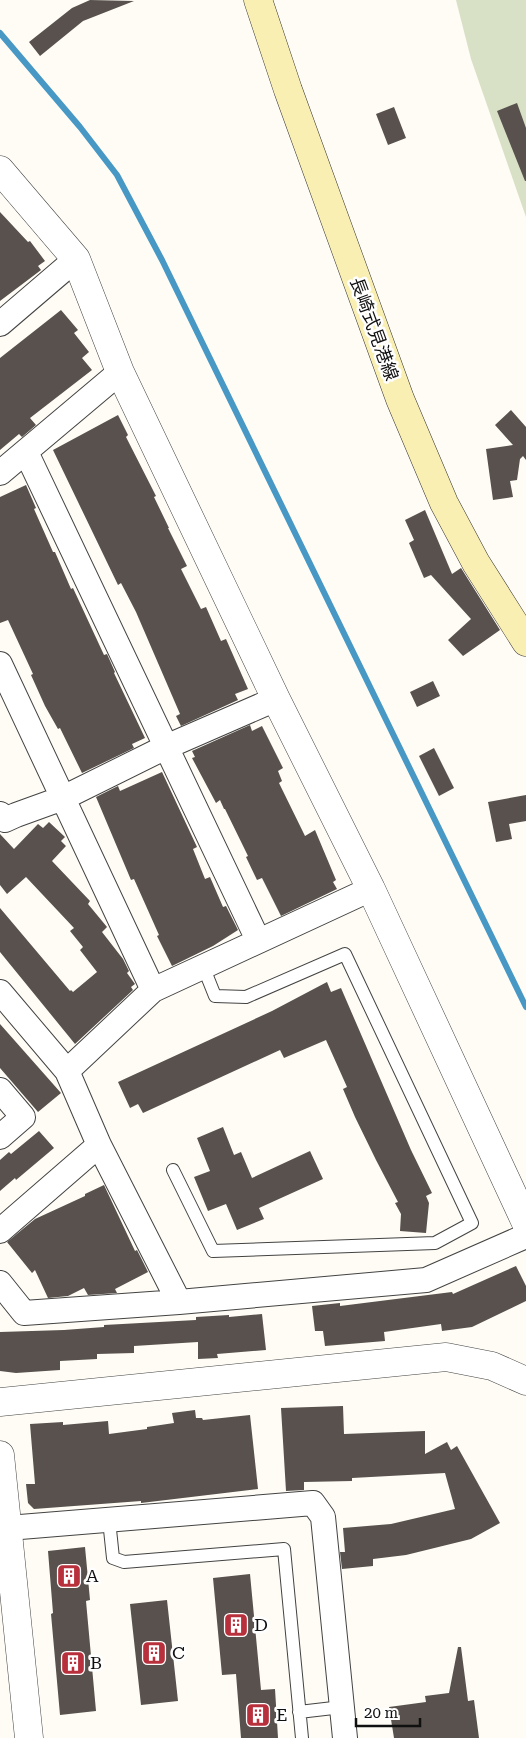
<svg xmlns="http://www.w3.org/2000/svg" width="526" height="1738" font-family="'Roboto Serif','Noto Sans JP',serif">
<rect width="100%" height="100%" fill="#fefcf4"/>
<path fill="#d8e0c5" d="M456 0H526V217L471 59Z"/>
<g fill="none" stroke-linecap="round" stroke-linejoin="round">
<path stroke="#4798c5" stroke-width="6" d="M0 33 80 127 117 175 162 260 526 1007"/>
</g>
<path fill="#58514d" d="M90 0 134 1 83 21 40 56 29 42 72 8Z
M517 103 526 128V181H525L497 111Z
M394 107 406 138 388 145 376 114Z
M0 212 28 242 30 241 45 261 38 266 41 270 0 301Z
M61 310 78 330 74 333 89 352 82 358 92 370 30 418 36 425 22 437 19 434 0 450V358Z
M511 410 526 427V460L523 456 520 459 517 480 510 481 513 497 493 500 486 449 513 445 495 425Z
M118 415 128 435 126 437 156 496 154 497 169 528H168L187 566 181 569 201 609 206 607 221 641 226 639 248 689 235 694 238 700 181 726 176 716 180 714 136 612 121 583 118 585 53 450Z
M26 485 36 508 34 509 53 552H55L71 589 73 588 104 655 107 654 115 672 114 673 145 738 132 744 134 748 82 773 60 728 58 729 45 706 31 675 33 674 8 620 0 623V497Z
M425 510 452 574 461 568 500 630 463 656 448 640 471 619 431 575 424 578 409 543 414 540 405 520Z
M433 681 440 696 417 707 410 692Z
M250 725 252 731 262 726 283 768 278 771 282 781 279 783 305 836 315 830 336 880 333 882 337 889 281 916 262 878 257 880 246 857 248 856 225 809H224L220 800 216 803 192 758 195 757 192 751Z
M434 748 454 788 439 796 419 756Z
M162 772 197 847 193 849 205 879 210 877 223 907 226 906 238 930 213 946 172 966 157 936 159 935 134 879 131 880 96 797 118 786 120 791Z
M526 795V821L509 824 512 839 496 842 488 802Z
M49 822 65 837 61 841 66 846 52 861 90 901 88 904 107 927 102 932 123 959 129 971 127 973 135 984 131 987 133 990 75 1044 0 952V908L70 991 71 990 73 992 97 972 80 950 83 947 70 931 74 928 26 877 7 894 0 885V834L14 849 38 824 43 828Z
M327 982 331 992 341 988 411 1150 432 1193 426 1196 429 1203 426 1233 400 1231 401 1214 395 1203 398 1202 376 1160 355 1117 343 1089 347 1087 326 1040 284 1058 280 1050 143 1113 138 1104 130 1108 118 1082 272 1011Z
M0 1024 61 1093 38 1112 0 1068Z
M223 1127 234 1155 241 1152 252 1178 310 1151 323 1179 259 1208 264 1219 237 1230 226 1204 208 1211 194 1177 210 1171 197 1138Z
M39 1131 54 1148 16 1180 15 1178 0 1191V1160L9 1152 11 1154Z
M104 1185 135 1251 137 1250 148 1272 115 1289 117 1293 88 1295 84 1288 68 1296 48 1298 35 1270 32 1273 7 1242 35 1219 85 1196V1194Z
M516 1266 526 1286V1301L472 1327 442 1331 441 1324 384 1332 385 1341 325 1346 323 1331H315L312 1306 340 1303V1306L452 1292 453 1294Z
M262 1314 266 1350 217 1354 218 1358 198 1359V1342L134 1346V1353L97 1354V1359L60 1361V1370L16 1373 0 1371V1332L64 1330 104 1327V1325L196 1320V1317L229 1315V1317Z
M343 1406 344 1434 425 1431V1454L447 1442 451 1450 457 1446 500 1523 471 1539 406 1555 373 1559V1566L342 1569 340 1552H345L343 1528 391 1524 455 1509 445 1473 352 1478V1481L304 1482V1490L286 1491 281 1408Z
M195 1410 196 1418H202L203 1420 250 1415 258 1489 141 1503V1501L34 1509 28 1503 26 1484H35L30 1424 63 1422V1425L108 1421 109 1434 147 1429V1427L174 1423 172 1413Z
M85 1547 90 1600 86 1601 96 1711 60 1715 51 1614 53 1613 48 1551Z
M250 1574 261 1690 275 1689 278 1738H241L236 1674 222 1675 213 1578Z
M167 1600 178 1701 141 1705 130 1604Z
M458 1647H461L468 1701 474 1700 479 1738H394L389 1707 426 1702 425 1696 449 1693Z"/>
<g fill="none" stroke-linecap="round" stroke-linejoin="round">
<defs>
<path id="service" d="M173 1170 213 1251 435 1243 472 1223 345 954 246 997 215 996 203 966
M109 1520 113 1558 124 1562 284 1549 302 1738
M299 1712 342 1707"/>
<path id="minor" d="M0 324 76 259
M26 452 258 940
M0 473 120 372
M0 664 153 990
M0 814 5 820 16 815 63 798 166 747 276 699
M0 992 67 1071 99 1145 179 1302 426 1280 526 1236
M67 1071 153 990 371 889
M0 1090 23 1117 0 1137
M0 1231 99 1145
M0 1283 24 1313 179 1302
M8 1528 313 1503 323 1517 345 1738"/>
<path id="tertiary" d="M0 170 76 259 120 372 276 699 371 889 526 1223
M0 1402 446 1357 492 1366 526 1381
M0 1455 29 1738"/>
<path id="secondary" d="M258 0 288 90 400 399 444 503 476 563 526 642"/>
</defs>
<use href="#service" stroke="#434343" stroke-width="14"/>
<use href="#minor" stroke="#434343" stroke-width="26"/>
<use href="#tertiary" stroke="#434343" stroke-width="29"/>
<use href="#secondary" stroke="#323232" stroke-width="29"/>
<use href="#service" stroke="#fff" stroke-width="12"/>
<use href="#minor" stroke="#fff" stroke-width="24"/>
<use href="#tertiary" stroke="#fff" stroke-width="28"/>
<use href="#secondary" stroke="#faefb3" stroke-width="28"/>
</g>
<defs>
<symbol id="building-square" viewBox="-11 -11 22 22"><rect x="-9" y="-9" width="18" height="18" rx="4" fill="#b8303c" stroke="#fff"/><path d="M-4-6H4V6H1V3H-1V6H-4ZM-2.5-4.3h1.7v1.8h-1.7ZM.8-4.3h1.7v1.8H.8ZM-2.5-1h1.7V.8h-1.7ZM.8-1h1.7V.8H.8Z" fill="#fff"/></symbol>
</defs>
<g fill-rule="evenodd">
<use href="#building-square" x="55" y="1562" width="28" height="28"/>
<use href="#building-square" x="222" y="1611" width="28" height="28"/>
<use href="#building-square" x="140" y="1639" width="28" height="28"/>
<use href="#building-square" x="59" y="1649" width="28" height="28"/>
<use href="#building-square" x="244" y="1701" width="28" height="28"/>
</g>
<g text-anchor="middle" stroke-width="5" stroke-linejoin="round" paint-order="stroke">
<g font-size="18" fill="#101010" stroke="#fff">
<text transform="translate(374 329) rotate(70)" y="6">長崎式見港線</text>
</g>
<g font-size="18" fill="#101010" stroke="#fff" text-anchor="start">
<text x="86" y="1582">A</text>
<text x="254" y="1631">D</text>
<text x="172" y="1659">C</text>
<text x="90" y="1669">B</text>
<text x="276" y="1721">E</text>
</g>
</g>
<path d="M356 1718v8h64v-8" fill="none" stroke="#101010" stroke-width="2.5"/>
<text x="364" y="1718" font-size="15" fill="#101010" stroke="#ffffff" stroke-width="4" paint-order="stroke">20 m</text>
</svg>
